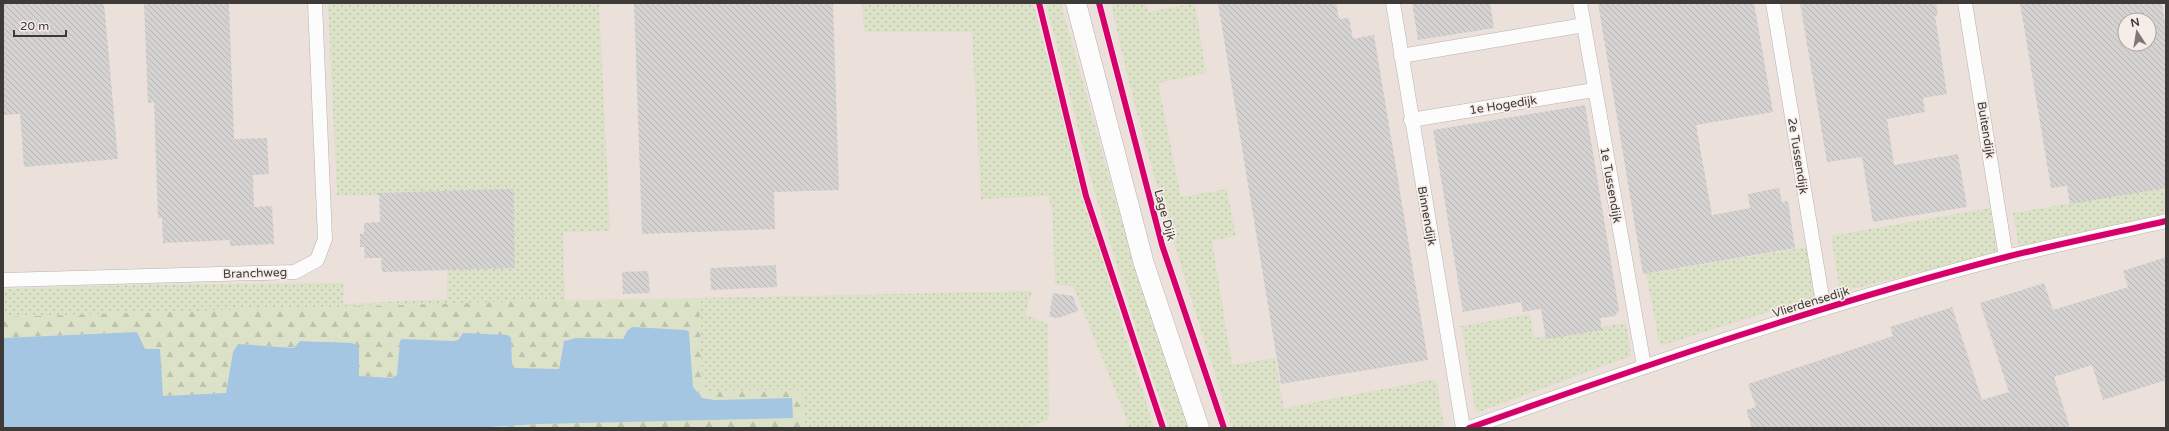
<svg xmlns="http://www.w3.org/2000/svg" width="2169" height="431" font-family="'Varela Round',sans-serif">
<defs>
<pattern id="grass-dots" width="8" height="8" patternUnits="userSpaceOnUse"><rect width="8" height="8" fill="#dbe2c7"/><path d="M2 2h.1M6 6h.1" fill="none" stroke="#bdc3ac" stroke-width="1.8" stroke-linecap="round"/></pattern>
<pattern id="forest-firs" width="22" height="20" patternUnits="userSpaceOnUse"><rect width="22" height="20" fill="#dbe2c7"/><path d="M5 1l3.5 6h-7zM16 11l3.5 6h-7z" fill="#bdc3ac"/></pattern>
<pattern id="building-back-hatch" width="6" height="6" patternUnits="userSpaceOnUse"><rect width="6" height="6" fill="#d5d2d2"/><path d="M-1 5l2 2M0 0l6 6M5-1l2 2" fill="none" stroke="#b8b5b5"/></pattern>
</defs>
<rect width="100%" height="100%" fill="#f2eeec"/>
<path fill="#ece0db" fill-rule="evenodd" d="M3 3H2166V428H3ZM2125 20H2149V44H2125Z"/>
<path fill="url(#grass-dots)" d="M328 3H599L610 231 563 232 565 300 3 317V289L133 285 344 283 343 304 447 299 448 195H337Z
M862 3H1033L1081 189 1154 428H1127L1126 418 1073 286 1055 285 1053 219 1049 196 981 199 972 32H864Z
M1046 3H1061L1118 209 1189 428H1170L1144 354 1093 186Z
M1111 3H1146L1148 12 1195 3 1206 73 1158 83 1181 197 1227 189 1236 236 1212 241 1232 365 1275 358 1284 408 1436 379 1444 425 1436 428H1232C1188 288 1141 147 1111 3Z
M2166 187V213L2019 248 2013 213Z
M1990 208 1998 253 1840 292 1831 236Z
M1807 247 1816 299 1775 310 1660 346 1646 274Z
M1032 291 1025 315 1048 324 1049 419 1032 426 803 428 802 390 706 391 702 379 699 298Z
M1530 314 1534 338 1626 323 1631 356 1476 413 1461 326Z"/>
<path fill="url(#forest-firs)" d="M699 298 702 379 706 391 802 390 803 428H474L538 424 672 420 792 398 715 400 702 398 693 387 690 338 632 327 627 331 623 339H568L562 344 559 369 515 368 512 365 511 338 460 334 458 340 454 341 402 339 400 341 397 375 392 378 359 376V347L313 340 300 341 294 348 238 344 233 352 226 393 163 396 160 349H145L137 332 3 338V317L565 300Z"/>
<path fill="#a4c6e2" d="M632 327 686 330 689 332 693 387 702 398 715 400 792 398 793 418 538 424 474 428H3V338L137 332 145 349H160L163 396 226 393 233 352 238 344 294 348 300 341 352 343 359 347V376L392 378 397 375 400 341 402 339 454 341 458 340 463 333 508 335 511 338 512 365 515 368 559 369 564 341 576 338 623 339 627 331Z"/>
<path fill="url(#building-back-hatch)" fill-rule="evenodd" d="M3 3H104L118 159 24 167 20 114 3 115Z
M144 3H229L234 139 267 138 269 174 253 175 254 207 272 206 274 244 230 246V240L163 243 162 218H158L154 102 148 103Z
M634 3H833L839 190 774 192 775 229 642 234Z
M1218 3H1336L1339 19 1349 18 1353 39 1374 35 1428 360 1281 384Z
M1412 3H1490L1494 28 1418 40Z
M1598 3H1754L1773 112 1696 125 1712 215 1750 208 1748 194 1779 188 1782 202 1788 201 1795 248 1643 274Z
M1800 3H1936L1938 15 1935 16 1947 94 1923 98 1925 112 1887 119 1894 165 1958 154 1967 207 1873 222 1862 157 1827 162Z
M2020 3H2162L2166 29V188L2070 204 2067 186 2051 188ZM2125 20H2149V44H2125Z
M1585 105 1619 310 1615 316 1600 318 1602 330 1546 339 1541 309 1523 312 1521 302 1463 312 1433 130Z
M513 189 515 268 382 272 381 258H365L364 247H360V234H364V223L380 222 379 193Z
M2166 257V380L2103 400 2092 365 2054 377 2070 428H1752L1746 410 1756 407 1748 384 1893 336 1890 327 1952 307 1982 400 2009 392 1980 303 2044 283 2053 310 2128 287 2123 271Z
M776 265 777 287 711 290 710 268Z
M648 271 650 293 623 294 622 272Z
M1053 293 1073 296 1078 311 1058 318 1049 317Z"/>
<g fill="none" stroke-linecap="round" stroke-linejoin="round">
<defs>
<path id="street" d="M1393 3 1463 428
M1580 3 1644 366
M1773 3 1824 309
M1965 3 2006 257
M1401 56 1584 25
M1411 120 1594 90
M3 280 295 272 317 260 325 239 315 3
M1469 428C1646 365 1824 304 2006 257 2059 244 2113 233 2166 221"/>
<path id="secondary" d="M1076 3 1144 264 1199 428"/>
</defs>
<use href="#street" stroke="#b6b2b0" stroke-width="15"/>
<use href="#secondary" stroke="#b6b2b0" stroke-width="21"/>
<use href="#street" stroke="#fdfcfc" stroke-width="14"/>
<use href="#secondary" stroke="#fdfcfc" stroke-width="20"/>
<defs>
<path id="cycleway" d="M1039 3 1086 196 1163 428
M1099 3 1162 245 1224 428
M1469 428C1646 365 1824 304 2006 257 2059 244 2113 233 2166 221"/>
</defs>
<use href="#cycleway" stroke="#f6ede8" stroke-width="8"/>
<use href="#cycleway" stroke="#d6006c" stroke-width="6"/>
</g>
<g text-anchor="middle" stroke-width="3.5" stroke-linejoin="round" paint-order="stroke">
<g font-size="12" fill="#3d3a38" stroke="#f6ede8">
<text transform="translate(1503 105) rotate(-9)" y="4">1e Hogedijk</text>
<text transform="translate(1986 130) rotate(81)" y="4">Buitendijk</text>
<text transform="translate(1798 156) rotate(81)" y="4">2e Tussendijk</text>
<text transform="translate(1611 185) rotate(80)" y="4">1e Tussendijk</text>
<text transform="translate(1165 215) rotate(75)" y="4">Lage Dijk</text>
<text transform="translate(1427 216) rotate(80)" y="4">Binnendijk</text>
<text transform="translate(255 273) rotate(-2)" y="4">Branchweg</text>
<text transform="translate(1811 302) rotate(-17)" y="4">Vlierdensedijk</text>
</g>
</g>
<rect width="2169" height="431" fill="none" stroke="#3d3a38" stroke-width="8"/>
<g transform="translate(2137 32) rotate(348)"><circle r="19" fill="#f6ede8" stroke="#aca5a2"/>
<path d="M0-3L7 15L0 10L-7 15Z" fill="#7c7977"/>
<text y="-6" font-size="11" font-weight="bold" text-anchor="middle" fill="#3d3a38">N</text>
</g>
<path d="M14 30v6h52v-6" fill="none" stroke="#3d3a38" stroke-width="2"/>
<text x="20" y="30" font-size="12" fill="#3d3a38" stroke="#f6ede8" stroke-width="3" paint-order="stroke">20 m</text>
</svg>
